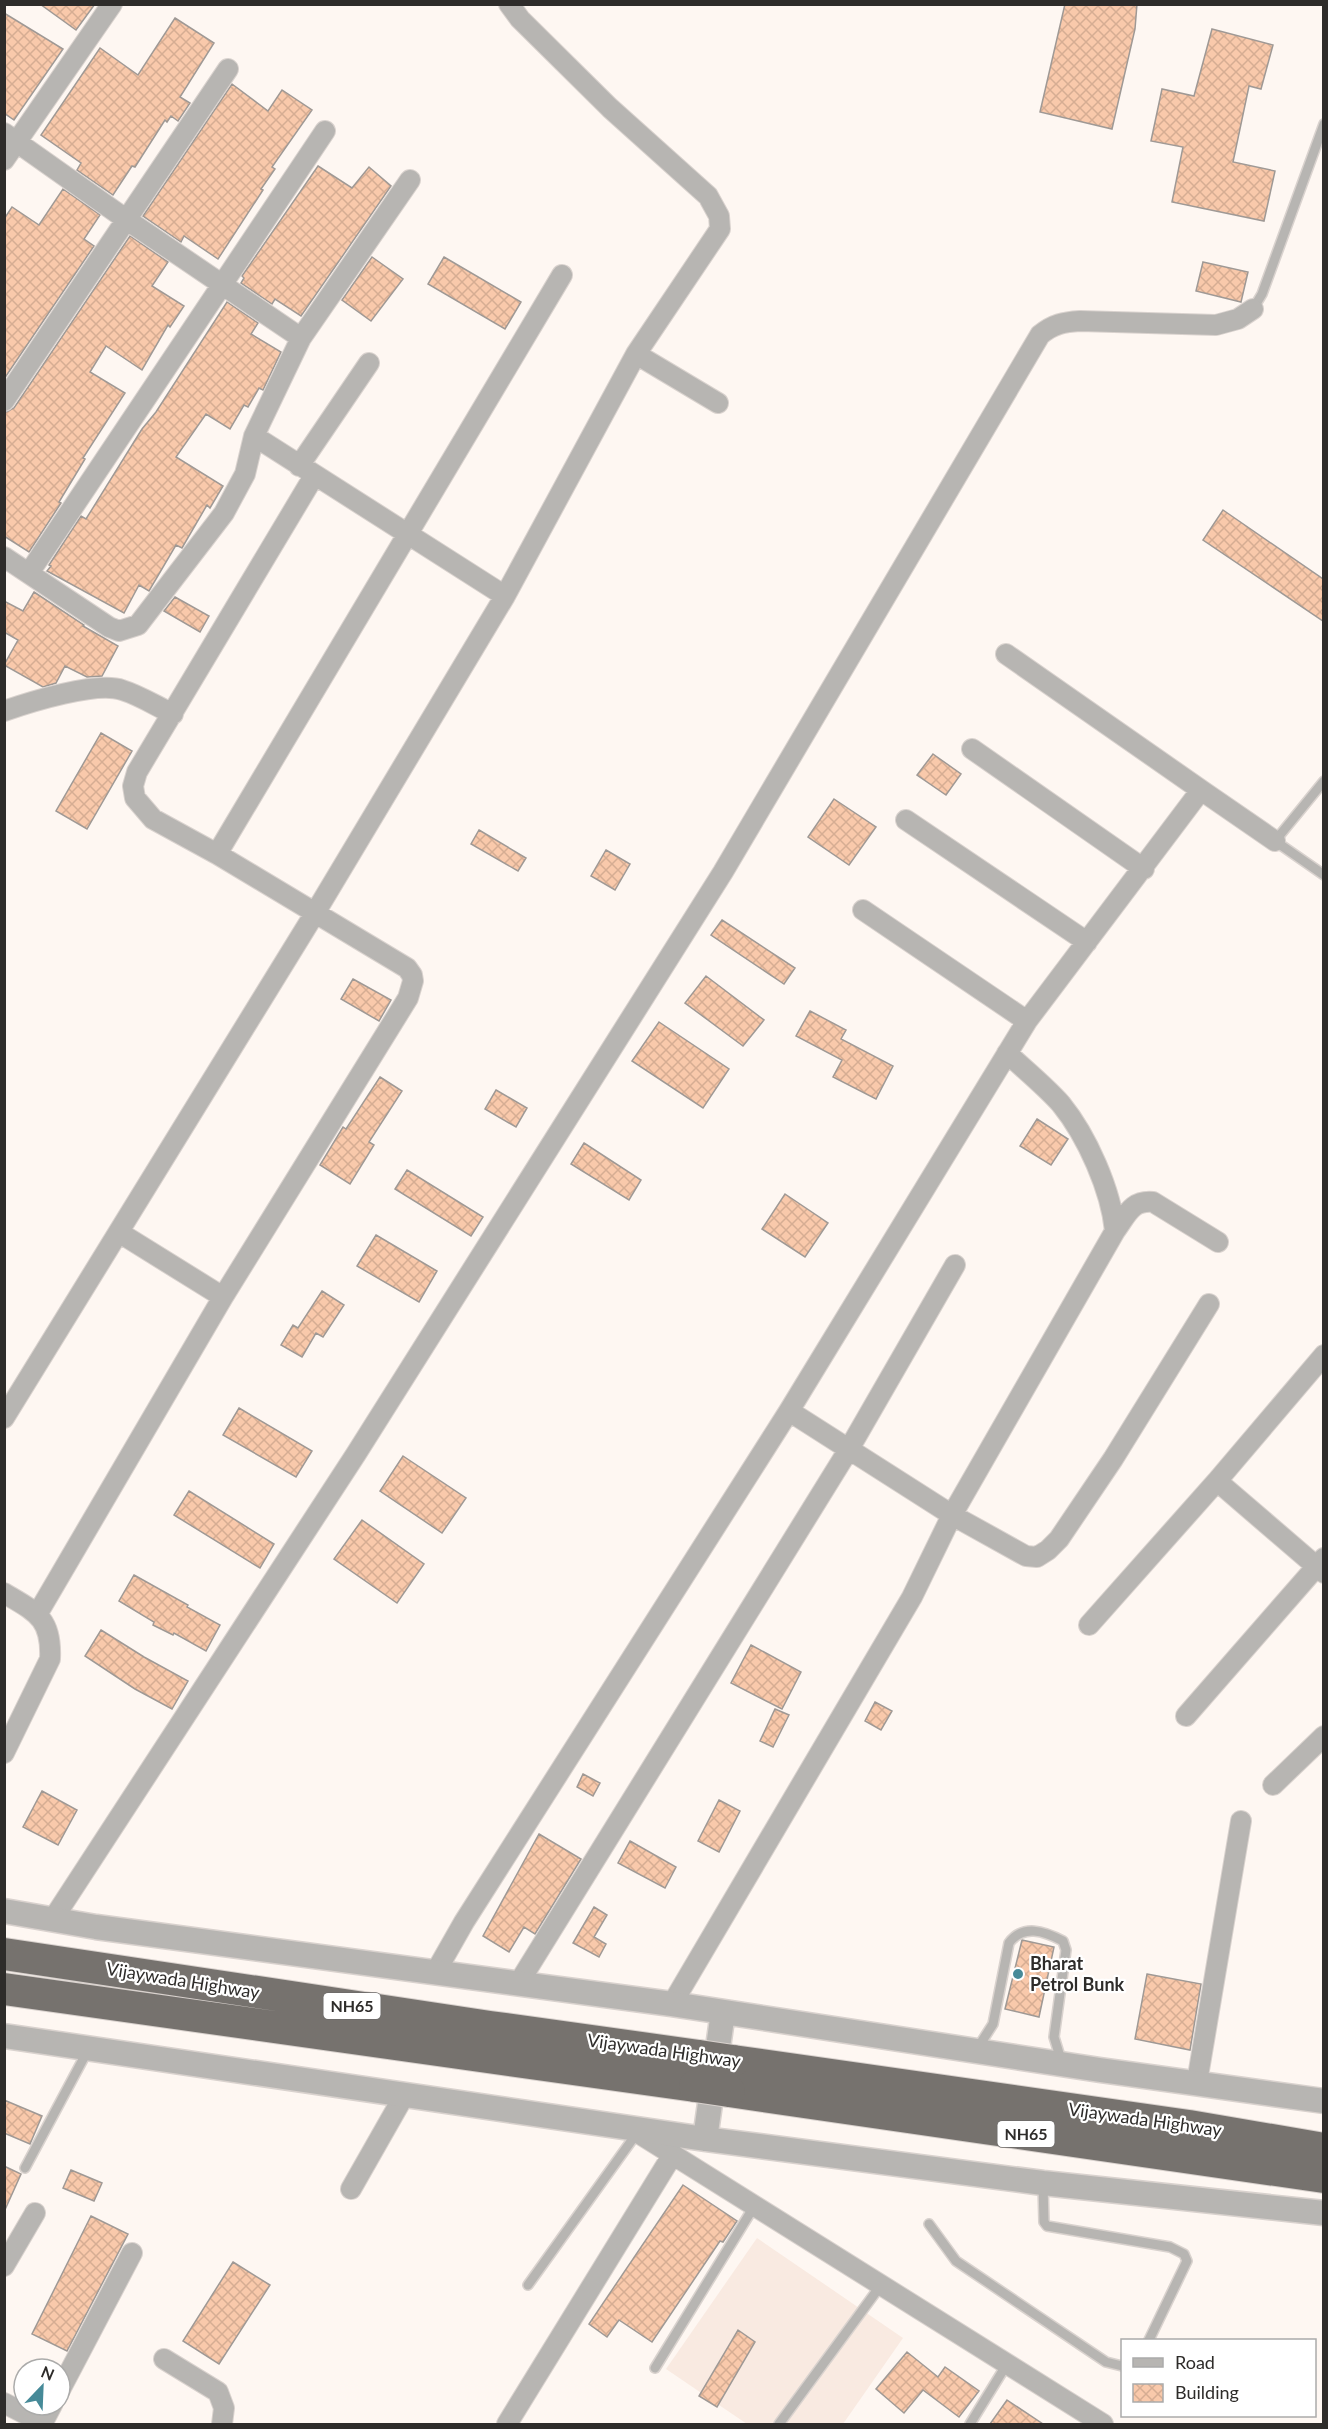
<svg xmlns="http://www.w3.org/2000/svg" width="1328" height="2429" font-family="Lato,sans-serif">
<defs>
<pattern id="building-cross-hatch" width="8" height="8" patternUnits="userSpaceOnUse" patternTransform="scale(1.5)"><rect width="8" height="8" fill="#f9c9ab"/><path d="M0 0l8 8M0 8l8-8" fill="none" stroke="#d6ad93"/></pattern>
</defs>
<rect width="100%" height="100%" fill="#fef7f2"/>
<path fill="#f9eae1" d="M757 2238 903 2338 843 2424H747L666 2369Z"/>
<path fill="url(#building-cross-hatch)" stroke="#9f9995" stroke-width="1.5" d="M40 4H95L76 30Z
M1065 4H1137L1135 29 1112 129 1040 112Z
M4 13 63 49 14 120 4 113Z
M175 18 214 43 180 97 190 103 178 121 171 116 167 122 165 120 135 167 132 166 113 195 77 170 81 163 41 135 100 48 138 75Z
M1212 29 1273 45 1261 89 1249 86 1233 162 1275 171 1264 221 1172 202 1183 147 1151 141 1162 89 1194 96Z
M232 84 268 111 282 90 312 110 272 167 275 169 261 189 263 190 218 259 184 236 181 242 143 216Z
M318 166 352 188 369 167 391 186 301 316 275 299 272 304 241 283 244 278 242 276Z
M63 189 100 215 84 239 94 246 4 379V219L12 207 39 225Z
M130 236 168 262 152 286 184 306 170 327 168 325 142 370 106 346 90 372 125 393 83 458 85 459 59 502 61 503 29 552 4 536V413L14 408Z
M372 257 403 279 371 321 342 300Z
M444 257 521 302 505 329 428 284Z
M1203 262 1248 272 1241 302 1196 291Z
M227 302 258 323 251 334 281 352 263 390 259 388 248 407 244 405 230 429 206 414 176 457 223 486 210 508 207 505 182 548 176 545 149 591 139 585 124 613 47 571 51 566 49 565 81 516 86 519 142 429 156 412Z
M1223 510 1323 579V621L1203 540Z
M34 592 84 625 83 626 118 646 102 676 87 677 65 666 56 683 43 687 4 665 18 640 4 632V601L23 611Z
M175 597 209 616 200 632 164 611Z
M101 733 132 751 87 829 56 811Z
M933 754 961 774 946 795 917 775Z
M834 799 876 827 849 865 808 837Z
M479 830 526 858 518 871 471 844Z
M606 850 630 864 615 890 591 876Z
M722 920 795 968 784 984 711 935Z
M706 976 764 1020 743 1046 685 1003Z
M353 979 391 1000 379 1021 341 999Z
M810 1011 846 1030 841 1039 893 1066 876 1099 833 1077 842 1060 796 1036Z
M659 1022 729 1069 703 1108 632 1061Z
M380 1077 402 1091 369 1142 374 1145 350 1184 320 1165 343 1127 346 1129Z
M496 1090 527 1108 516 1127 485 1109Z
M1037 1119 1068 1139 1051 1165 1020 1146Z
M584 1143 641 1180 629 1200 571 1164Z
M407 1170 483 1217 471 1236 395 1189Z
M785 1194 828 1223 805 1257 762 1229Z
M376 1235 437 1271 419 1302 357 1266Z
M322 1291 344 1305 323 1337 316 1333 302 1357 281 1345 293 1325 298 1328Z
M239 1408 312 1451 296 1477 223 1435Z
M403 1456 466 1498 442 1533 380 1491Z
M189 1491 274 1544 260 1568 174 1515Z
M362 1520 424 1564 397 1603 334 1559Z
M134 1575 188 1605 187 1607 220 1625 206 1651 174 1633 173 1635 153 1625 154 1622 119 1601Z
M101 1630 144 1657 188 1681 172 1709 135 1689 85 1656Z
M751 1645 801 1672 782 1709 731 1683Z
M875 1702 892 1711 881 1730 865 1721Z
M775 1709 789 1715 773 1747 760 1741Z
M583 1774 600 1783 593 1796 577 1787Z
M42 1791 77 1810 58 1845 23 1827Z
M719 1800 740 1811 719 1852 698 1841Z
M539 1834 581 1859 535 1934 524 1927 509 1952 483 1936Z
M630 1841 676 1867 665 1888 618 1863Z
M594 1907 607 1915 594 1937 606 1944 599 1957 573 1943Z
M1022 1940 1054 1947 1039 2017 1005 2009Z
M1147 1974 1201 1984 1190 2050 1135 2039Z
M4 2100 42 2116 30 2144 4 2133Z
M4 2166 21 2174 4 2212Z
M71 2170 102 2183 94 2201 63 2188Z
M683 2185 737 2221 723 2242 720 2241 652 2342 619 2320 607 2337 589 2324Z
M91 2216 128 2234 67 2351 32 2334Z
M233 2262 270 2285 219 2364 183 2341Z
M738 2330 755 2342 717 2407 699 2396Z
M907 2352 938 2377 945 2367 979 2391 959 2417 923 2390 904 2413 876 2389Z
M1007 2400 1043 2424H990Z"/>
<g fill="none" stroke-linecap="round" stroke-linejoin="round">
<defs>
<path id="service" d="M1253 309 1262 294 1324 124
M1324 781 1275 841 1324 875
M977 2049 993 2024 1009 1943C1023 1924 1044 1931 1063 1941L1066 1950 1054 2037 1062 2063
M25 2168 88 2050
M1043 2185 1044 2222 1047 2226 1170 2247 1184 2254 1187 2261 1149 2340
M929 2224 956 2261 1106 2362 1122 2366
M528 2285 637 2133
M655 2368 755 2205
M779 2424 881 2285
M970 2424 1007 2364"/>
<path id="minor" d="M4 133 127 220 301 338
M4 160 112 4
M636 354 718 403
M4 401 228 69
M254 436 505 596
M299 466 369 363
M4 557 109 627 119 631 138 625 224 513 245 474 254 436 301 338 410 180
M29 573 325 131
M1006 654 1201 790
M4 711C30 702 97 681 122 690 139 695 156 706 173 714
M972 749 1144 869
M906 820 1087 942
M217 854 562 275
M863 910 1027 1021
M1007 1053C1025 1070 1045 1086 1061 1104 1087 1136 1111 1190 1115 1231
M120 1233 223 1297
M789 1411 952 1515 1026 1556 1037 1557 1048 1550 1059 1539 1113 1459 1209 1304
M4 1418 315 913 505 596 636 354 720 229 719 216 708 196 610 108 520 19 509 4
M1217 1481 1324 1355
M4 1593C36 1612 52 1618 50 1659L4 1753
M38 1613 223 1297 408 998 413 981 412 975 407 968 217 854 153 819 135 798 133 786 137 772 314 476
M1089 1625 1217 1481 1324 1573
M1186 1716 1324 1558
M1273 1785 1324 1736
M53 1919 356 1454 723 872 1040 335C1053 324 1064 322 1080 321L1216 325 1238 319 1253 309
M435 1973 464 1922 789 1411 1027 1021 1201 790 1275 841
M518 1984 849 1449 955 1265
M672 2004 912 1597 952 1515 1115 1231C1127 1215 1131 1200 1153 1202L1218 1242
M1197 2082 1241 1821
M635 2131 1103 2424
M351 2189 405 2094
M4 2266 35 2213
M164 2359 218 2392 224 2408 222 2424
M60 2390 132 2253
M4 2403 43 2423
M42 2424 52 2405
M507 2424 673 2154"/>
<path id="tertiary" d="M4 1911 96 1927 672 2004 1100 2070 1324 2101
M4 2036 705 2139 1043 2183 1324 2213
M705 2139 723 2012"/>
<path id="trunk" d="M4 1954 490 2027 699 2056
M4 1989 695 2086
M733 2061 1189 2126 1324 2149
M729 2091 1324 2177"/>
</defs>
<use href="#service" stroke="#d9d2ce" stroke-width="12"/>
<use href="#minor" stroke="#d9d2ce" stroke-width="22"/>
<use href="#tertiary" stroke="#d9d2ce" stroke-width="27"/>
<use href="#trunk" stroke="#d9d2ce" stroke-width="34"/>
<use href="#service" stroke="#b7b5b2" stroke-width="9"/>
<use href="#minor" stroke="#b7b5b2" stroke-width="20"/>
<use href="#tertiary" stroke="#b7b5b2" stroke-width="24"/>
<use href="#trunk" stroke="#76726e" stroke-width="32"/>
<defs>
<path id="trunk-bridge" d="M699 2056 733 2061
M695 2086 729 2091"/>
</defs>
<use href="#trunk-bridge" stroke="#d9d2ce" stroke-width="34" stroke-linecap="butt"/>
<use href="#trunk-bridge" stroke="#76726e" stroke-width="32"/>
</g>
<circle fill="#468a98" stroke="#fff" stroke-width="2" cx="1018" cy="1974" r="6"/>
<g text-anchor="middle" stroke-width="4.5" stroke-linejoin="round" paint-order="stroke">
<g fill="#fff" stroke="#6d6b6a" stroke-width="1.5">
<rect x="323.5" y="1993" width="57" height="26" rx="4.5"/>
<rect x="997.5" y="2121" width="57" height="26" rx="4.5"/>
</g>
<g font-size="16" font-weight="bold" fill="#2e2c2a">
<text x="352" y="2012">NH65</text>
<text x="1026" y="2140">NH65</text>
</g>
<g font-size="18" font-weight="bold" fill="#2e2c2a" stroke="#fff" text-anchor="start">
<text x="1030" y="1970">Bharat<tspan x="1030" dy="21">Petrol Bunk</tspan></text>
</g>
<g font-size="18" fill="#2e2c2a" stroke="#fff">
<text transform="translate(183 1981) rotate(9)" y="6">Vijaywada Highway</text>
<text transform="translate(664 2051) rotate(8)" y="6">Vijaywada Highway</text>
<text transform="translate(1145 2120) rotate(8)" y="6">Vijaywada Highway</text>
</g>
</g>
<rect width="1328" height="2429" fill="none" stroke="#2e2c2a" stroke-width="12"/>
<rect x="1121" y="2339" width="195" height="78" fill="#ffffff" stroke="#ababaa" stroke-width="1.5"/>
<rect x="1133" y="2358" width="30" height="9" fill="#b7b5b2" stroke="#ababaa" stroke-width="1.5"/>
<text x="1175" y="2369" font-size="18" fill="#2e2c2a">Road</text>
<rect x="1133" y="2384" width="30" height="18" fill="url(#building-cross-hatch)" stroke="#ababaa" stroke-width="1.5"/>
<text x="1175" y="2399" font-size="18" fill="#2e2c2a">Building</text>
<g transform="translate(42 2387) rotate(23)"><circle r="28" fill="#ffffff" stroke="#ababaa" stroke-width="1.5"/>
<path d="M0-4.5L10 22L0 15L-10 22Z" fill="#468a98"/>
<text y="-9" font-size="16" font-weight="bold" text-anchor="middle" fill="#2e2c2a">N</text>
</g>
</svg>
